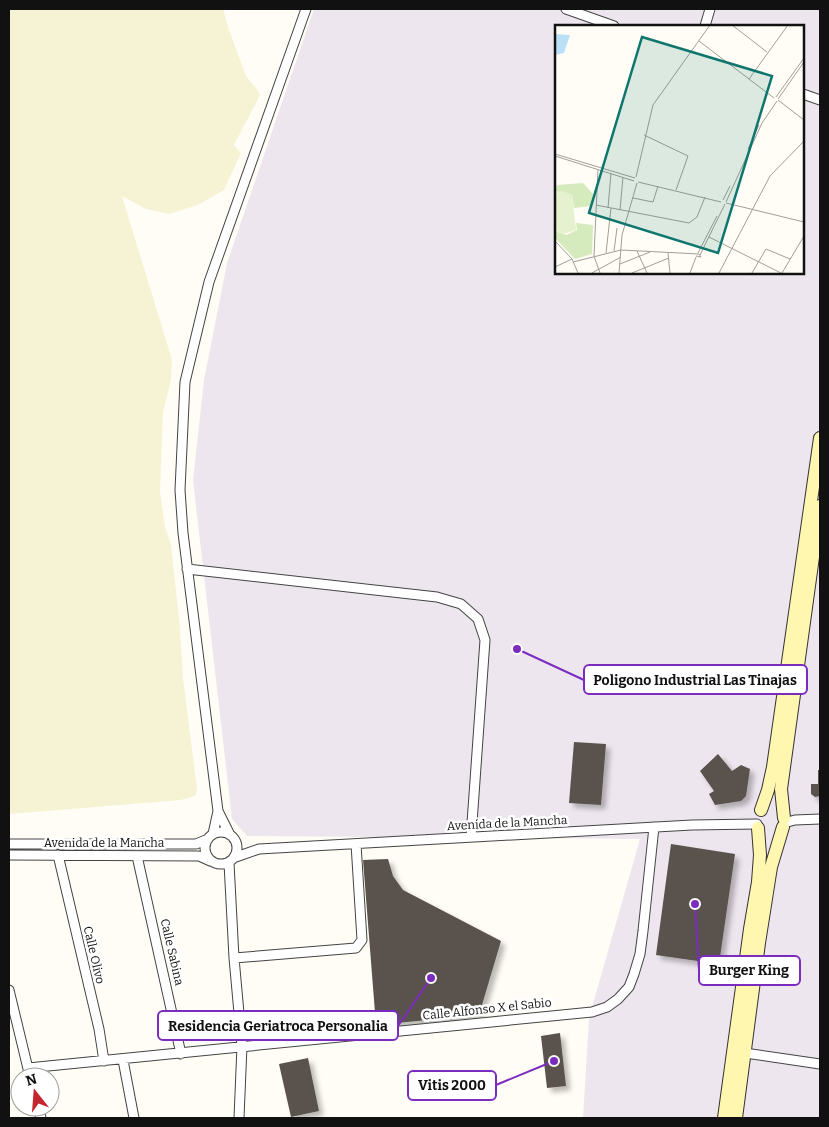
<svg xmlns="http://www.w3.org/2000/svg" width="829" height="1127" font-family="Bitter,serif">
<defs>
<filter id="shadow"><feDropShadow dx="4.5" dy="4.5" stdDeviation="2.5" flood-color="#0004"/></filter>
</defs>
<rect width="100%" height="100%" fill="#fffdf5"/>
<path fill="#eee6ef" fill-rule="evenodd" d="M314 9H820V1118H583L589 1018 640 839 247 836 232 819 193 480 204 380 227 263ZM556 26H803V272H556Z"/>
<path fill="#f6f3d4" d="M9 9H223L229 30 246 76 256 88 260 95 234 145 241 153 224 190 198 205 169 214 146 209 122 196 172 360 171 380 163 412 160 491 165 528 171 544 180 629 183 678 197 789 195 796 181 800 9 814Z"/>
<path fill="#5a524d" filter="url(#shadow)" d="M574 742 606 744 601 805 569 803Z
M718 754 732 771 741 765 750 769 746 796 741 801 715 805 709 794 714 791 700 771Z
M818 770H820V796L815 797 811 794V784H818Z
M671 844 735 854 719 964 656 955Z
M388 859 393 876 403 890 501 941 479 1015 376 1025 363 860Z
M560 1033 566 1086 547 1088 541 1036Z
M308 1058 319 1111 291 1117 279 1064Z"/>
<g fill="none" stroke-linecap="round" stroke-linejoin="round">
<defs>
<path id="street" d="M566 9 614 26
M705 26 710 9
M803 94 820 100
M187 569 437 597 461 604 478 619 485 640 471 837
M784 823 795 820 820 819
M205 848a16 16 0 1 1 32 0a16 16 0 1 1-32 0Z
M229 833 218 811 183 533 180 490 185 382 209 282 306 9
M213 834 218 811
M9 844H196L208 839
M9 855 199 856 210 861
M58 855 99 1029 104 1061
M137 856 181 1054
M236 857 259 849 692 825 757 824
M229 863 234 958 242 1046 239 1118
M234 958 356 948 362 940 356 844
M9 990 30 1077
M745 1053 820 1064
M123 1060 134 1118
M28 1068 592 1012 607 1007 618 999 629 987 634 974 640 954 643 931 654 827
M38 1107 41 1118"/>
<path id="secondary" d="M761 810 768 790 773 767 820 438
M784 818 781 789 820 506
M724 1118 750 929 758 882 760 855 758 828
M736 1118 759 943 771 867 783 827"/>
</defs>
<use href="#street" stroke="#444" stroke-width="11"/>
<use href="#secondary" stroke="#333" stroke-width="14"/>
<use href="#street" stroke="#fff" stroke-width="9"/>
<use href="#secondary" stroke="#fff6b0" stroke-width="12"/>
</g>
<g text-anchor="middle" stroke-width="5" stroke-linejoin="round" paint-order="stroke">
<g font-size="12" fill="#111" stroke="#fff">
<text transform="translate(507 823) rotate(-3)" y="4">Avenida de la Mancha</text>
<text x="104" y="847">Avenida de la Mancha</text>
<text transform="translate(172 952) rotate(77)" y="4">Calle Sabina</text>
<text transform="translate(94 955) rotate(77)" y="4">Calle Olivo</text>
<text transform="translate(487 1009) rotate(-6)" y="4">Calle Alfonso X el Sabio</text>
</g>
</g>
<g transform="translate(555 25)">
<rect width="249" height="249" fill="#fffdf5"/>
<path d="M28 158 38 169 37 181 19 183 17 170 0 166 2 160ZM21 198 38 200 37 229 20 234 0 213V206L11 210 22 205Z" fill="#d5ebbd"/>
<path d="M8 166 17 170 21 205 8 209 0 205V168Z" fill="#e6f2cf"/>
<path d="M0 9 15 10 9 28 0 30Z" fill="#b9e0f7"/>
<path fill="none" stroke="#a09f9a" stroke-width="1" d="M177 0 212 27M144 16 219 73M194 54 233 0M221 72 249 33M223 74 249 37M223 75 249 95M89 110 133 131 121 165M193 124 204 100M0 129 80 153M0 131 79 156M43 144 39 231 45 248M81 152 98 80 155 0M83 157 166 177M78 173 98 177 103 161M168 175 175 161M171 177 207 98 222 76M171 178 249 197M41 180 134 198 142 192 150 172M53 183 56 148M65 185 68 152M154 212 226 248M0 216 17 234 23 248M59 226 62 203M82 226 92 248M51 228 56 183M113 228 115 248M143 228 162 191M145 230 170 179M18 237 66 225 144 229 146 232 141 231M65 239 95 227M0 242 17 234M37 248 66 232M64 248 67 210 82 158M77 248 114 233M135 248 141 232M164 248 215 151 249 116M197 248 211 224 235 234M227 248 249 211"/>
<path fill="#0f766e" fill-opacity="0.15" stroke="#0f766e" stroke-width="2.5" d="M87 12 217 51 163 228 34 188Z"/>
<rect width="249" height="249" fill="none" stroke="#111" stroke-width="2.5"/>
</g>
<path fill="none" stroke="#7b2cbf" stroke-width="2" d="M517 649L584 680M695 904L699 970M431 978L398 1026M554 1061L496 1085"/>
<g fill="#7b2cbf" stroke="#fff" stroke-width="2">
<circle cx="517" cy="649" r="5"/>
<circle cx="695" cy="904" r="5"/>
<circle cx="431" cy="978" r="5"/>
<circle cx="554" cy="1061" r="5"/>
</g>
<g fill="#fff" stroke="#7b2cbf" stroke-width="2">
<rect x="584" y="665" width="223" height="29" rx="5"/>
<rect x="699" y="956" width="101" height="29" rx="5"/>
<rect x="158" y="1011" width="240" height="29" rx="5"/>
<rect x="408" y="1071" width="88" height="29" rx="5"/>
</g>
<g font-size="14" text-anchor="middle" font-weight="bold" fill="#111">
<text x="695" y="685">Poligono Industrial Las Tinajas</text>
<text x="749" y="975">Burger King</text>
<text x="278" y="1031">Residencia Geriatroca Personalia</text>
<text x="452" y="1090">Vitis 2000</text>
</g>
<rect width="829" height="1127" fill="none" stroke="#111111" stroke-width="20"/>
<g transform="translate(35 1092) rotate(343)"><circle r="24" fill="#ffffff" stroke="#a0a0a0"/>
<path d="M0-4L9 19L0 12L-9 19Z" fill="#c4262e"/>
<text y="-8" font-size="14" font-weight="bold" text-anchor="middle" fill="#111111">N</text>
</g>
</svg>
